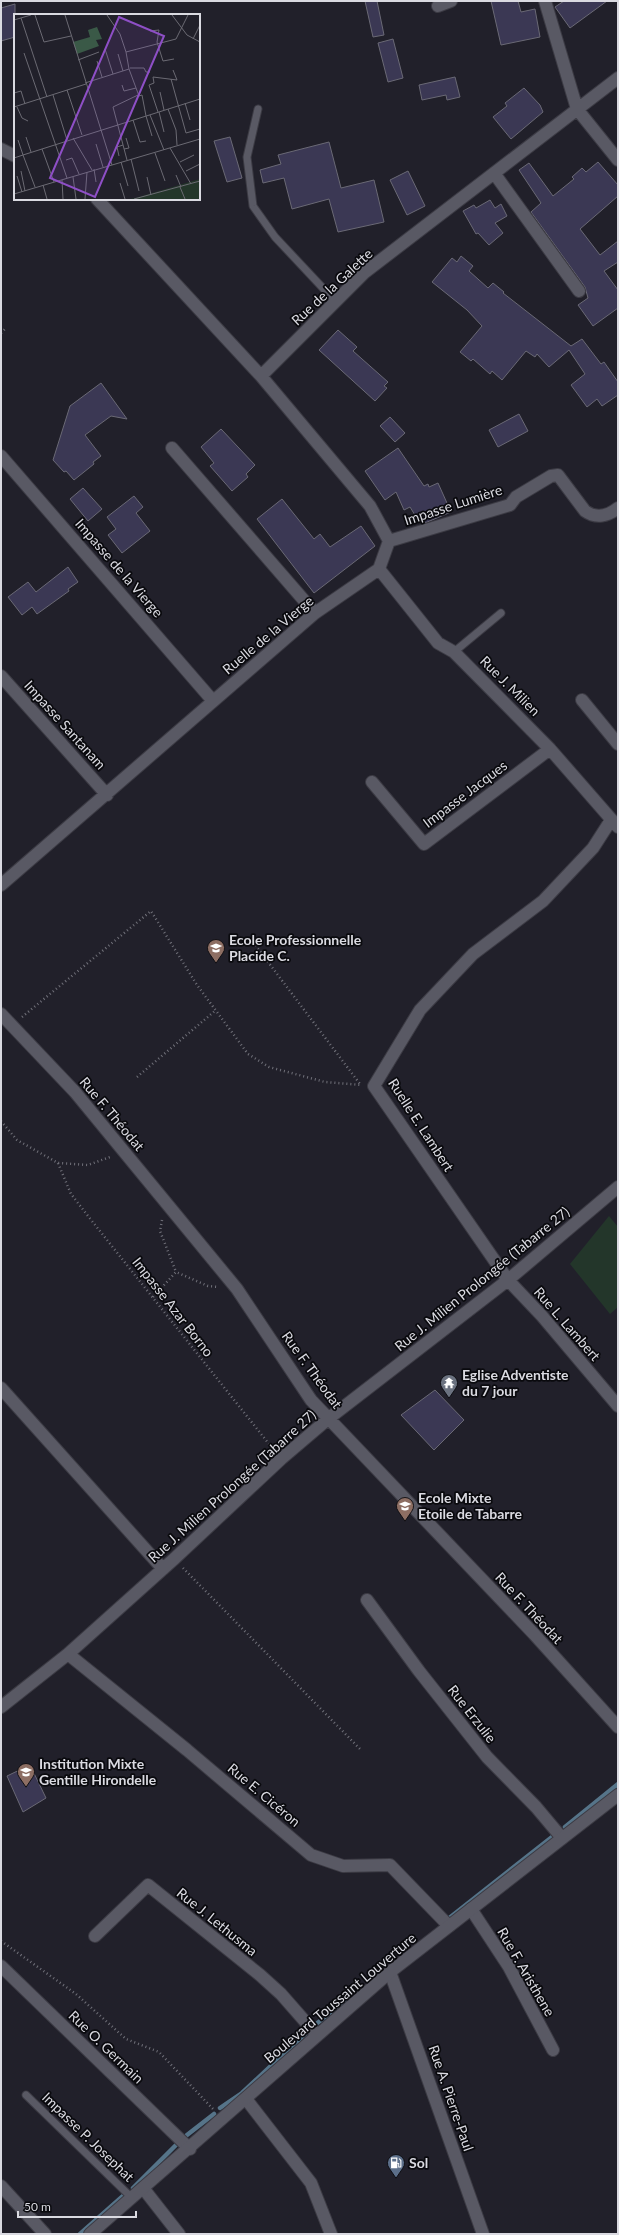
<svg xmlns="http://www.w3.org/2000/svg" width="619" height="2235" font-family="Lato,sans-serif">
<rect width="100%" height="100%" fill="#21202a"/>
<path fill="#23362a" d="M609 1216 618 1227V1307L610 1314 570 1264Z"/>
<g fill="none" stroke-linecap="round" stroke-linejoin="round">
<path stroke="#567489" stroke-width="4.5" d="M565 1827 618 1784
M448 1919 552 1837
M316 2024 350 1999
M220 2108 242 2093 307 2032
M187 2135 214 2114
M133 2188 177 2144
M80 2234 123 2196"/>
</g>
<path fill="#3b3854" stroke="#6a6975" d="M365 1H377L384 35 373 37Z
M491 1H518L521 12 535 9 540 37 501 45Z
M564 1H607L570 28 555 7Z
M15 4V37L1 41V8Z
M393 39 403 78 388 82 378 43Z
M455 77 460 97 447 100 446 95 422 100 419 85Z
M524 88 540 105 543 112 511 139 493 117 507 106 505 103Z
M230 137 242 178 227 182 214 141Z
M329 142 341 188 374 180 384 222 338 232 329 199 292 209 284 178 263 183 260 170 281 164 278 155Z
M598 162 618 185V196L580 229 600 255 618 241V262L604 271 618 290V308L593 326 578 305 588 298 585 287 531 212 541 203 519 170 529 163 553 196 574 179 572 177 582 168 586 172Z
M408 171 425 206 407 215 390 180Z
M490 200 495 208 501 204 507 216 495 223 503 233 489 245 478 233 476 234 463 211 474 205 476 208Z
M461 256 473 266 469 271 488 288 493 283 504 292 503 293 571 346 582 339 601 364 604 362 618 382V395L602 406 597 399 587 407 571 385 585 374 569 350 549 367 537 354 535 357 526 351 502 380 492 371 490 374 473 359 471 361 460 352 482 326 467 310 432 282 452 258 457 262Z
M338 330 357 347 353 351 388 382 384 386 387 388 375 401 319 350Z
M101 383 127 419 111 416 85 435 101 456 93 462 94 464 74 480 66 471 64 472 53 460 70 406Z
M519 414 528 431 498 447 489 430Z
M390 417 405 433 395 442 380 426Z
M221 429 255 465 246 474 248 477 232 491 210 466 214 463 201 447Z
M398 448 424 486 428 484 429 487 438 483 451 512 425 523 423 518 418 520 410 507 404 510 396 492 385 500 365 471Z
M83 488 102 509 88 521 70 499Z
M134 496 143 507 136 513 150 531 122 553 108 535 116 529 107 517Z
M282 499 314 539 320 534 330 547 361 526 375 546 314 593 257 519Z
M68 567 78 582 68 589 69 591 37 614 32 607 22 615 8 597 28 582 36 592Z
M435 1390 464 1420 434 1450 401 1415Z
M30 1765 46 1798 23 1812 7 1776Z"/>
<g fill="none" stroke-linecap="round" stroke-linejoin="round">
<defs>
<path id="lane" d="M258 109 247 157 253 206 275 237 336 302
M454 652 501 613
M26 2095 132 2198"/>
<path id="street" d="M545 1 577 109 618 160
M438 6 451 1
M1 149 15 156
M494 173 579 291
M97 199 261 376 364 273 618 78
M172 448 315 613
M1 456 213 701
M389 541 510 505 516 497 551 476 558 475 585 511C596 519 608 516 618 508
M379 569 438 643 454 652 550 749 618 827
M1 676 107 795
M582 700 618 744
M372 782 424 844 550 749
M611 820 593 848 543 901 473 954 420 1010 374 1086 508 1280 542 1316 618 1406
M1 885 315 613 379 569 389 541 370 506 261 376
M1 1014 75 1092 237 1289 311 1400 534 1634 618 1727
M1 1388 163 1569
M367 1600 419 1671 487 1757 536 1807 562 1838
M68 1654 187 1750 311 1855 343 1866 390 1865 449 1926
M1 1707 68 1654 174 1559 281 1459 328 1419 508 1280 618 1187
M471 1909 509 1967 553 2050
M95 1936 148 1885 260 1975 281 1994 317 2035
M1 1966 190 2149
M390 1972 483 2234
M246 2099 311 2183 331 2234
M1 2186 45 2234
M143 2188 179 2234"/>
<path id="secondary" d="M90 2234 390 1972 618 1795"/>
</defs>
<use href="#lane" stroke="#3c3b44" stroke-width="9"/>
<use href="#street" stroke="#3c3b44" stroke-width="14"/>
<use href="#secondary" stroke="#3c3b44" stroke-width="14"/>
<path stroke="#71717a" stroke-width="2.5" stroke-dasharray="1 3" stroke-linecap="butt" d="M1 333 5 329
M253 942 360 1084
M22 1017 151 911 197 985 248 1054 269 1067 325 1082 362 1085
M137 1077 216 1010
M1 1121 17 1140 58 1163 88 1165 110 1157
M58 1163 71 1194 88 1216 273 1449
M162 1220 160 1231 176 1272
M153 1297 176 1272 208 1286 219 1287
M183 1568 362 1751
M1 1941 76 1994 126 2039 159 2052 213 2109"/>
<use href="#lane" stroke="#595964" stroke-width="7"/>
<use href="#street" stroke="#595964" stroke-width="12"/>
<use href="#secondary" stroke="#595964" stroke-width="12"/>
</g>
<defs>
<symbol id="school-pin" viewBox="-11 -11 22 30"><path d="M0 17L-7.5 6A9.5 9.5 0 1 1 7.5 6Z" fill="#8d6e63" stroke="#0a0a0e"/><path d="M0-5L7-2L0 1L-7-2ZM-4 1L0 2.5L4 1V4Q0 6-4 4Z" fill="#fff"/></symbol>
<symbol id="temple-pin" viewBox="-11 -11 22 30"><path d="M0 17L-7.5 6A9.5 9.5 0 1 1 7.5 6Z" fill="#6b7280" stroke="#0a0a0e"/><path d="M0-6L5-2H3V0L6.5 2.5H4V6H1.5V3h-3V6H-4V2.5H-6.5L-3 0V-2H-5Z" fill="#fff"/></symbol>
<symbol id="fuel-pin" viewBox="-11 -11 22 30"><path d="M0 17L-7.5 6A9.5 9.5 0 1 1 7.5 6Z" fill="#5c6f8a" stroke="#0a0a0e"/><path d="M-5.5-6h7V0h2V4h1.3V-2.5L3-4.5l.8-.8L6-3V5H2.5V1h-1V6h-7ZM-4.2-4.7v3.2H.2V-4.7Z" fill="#fff"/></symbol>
</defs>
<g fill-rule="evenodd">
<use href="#school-pin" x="206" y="938" width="20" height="27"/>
<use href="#temple-pin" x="439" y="1373" width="20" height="27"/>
<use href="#school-pin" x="395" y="1496" width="20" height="27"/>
<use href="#school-pin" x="16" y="1762" width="20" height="27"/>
<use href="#fuel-pin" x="386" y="2153" width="20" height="27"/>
</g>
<g text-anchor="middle" stroke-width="3.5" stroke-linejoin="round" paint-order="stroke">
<g font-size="14" fill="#dadae1" stroke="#0a0a0e">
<text transform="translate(332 287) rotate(-43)" y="5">Rue de la Galette</text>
<text transform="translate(453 505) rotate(-18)" y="5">Impasse Lumière</text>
<text transform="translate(119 568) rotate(49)" y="5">Impasse de la Vierge</text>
<text transform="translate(268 635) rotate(-40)" y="5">Ruelle de la Vierge</text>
<text transform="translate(510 686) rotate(45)" y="5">Rue J. Milien</text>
<text transform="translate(65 725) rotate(48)" y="5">Impasse Santanam</text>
<text transform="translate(465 794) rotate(-37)" y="5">Impasse Jacques</text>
<text transform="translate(112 1114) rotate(50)" y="5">Rue F. Théodat</text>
<text transform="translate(421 1125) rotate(57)" y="5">Ruelle E. Lambert</text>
<text transform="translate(482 1279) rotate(-39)" y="5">Rue J. Milien Prolongée (Tabarre 27)</text>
<text transform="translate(173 1307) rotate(52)" y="5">Impasse Azar Borno</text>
<text transform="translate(567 1324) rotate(49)" y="5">Rue L. Lambert</text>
<text transform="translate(312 1370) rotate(54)" y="5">Rue F. Théodat</text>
<text transform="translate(232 1486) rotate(-42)" y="5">Rue J. Milien Prolongée (Tabarre 27)</text>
<text transform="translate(529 1608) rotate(47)" y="5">Rue F. Théodat</text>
<text transform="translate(472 1714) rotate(52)" y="5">Rue Erzulie</text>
<text transform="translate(264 1795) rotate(40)" y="5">Rue E. Cicéron</text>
<text transform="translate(217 1922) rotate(39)" y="5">Rue J. Lethusma</text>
<text transform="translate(526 1972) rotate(60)" y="5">Rue F. Aristhene</text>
<text transform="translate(340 1998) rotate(-40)" y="5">Boulevard Toussaint Louverture</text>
<text transform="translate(106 2047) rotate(44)" y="5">Rue O. Germain</text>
<text transform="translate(451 2098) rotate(71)" y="5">Rue A. Pierre-Paul</text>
<text transform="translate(88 2137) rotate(44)" y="5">Impasse P. Josephat</text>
</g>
<g font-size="14" font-weight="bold" fill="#dadae1" stroke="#0a0a0e" text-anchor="start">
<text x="229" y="945">Ecole Professionnelle<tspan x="229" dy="16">Placide C.</tspan></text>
<text x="462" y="1380">Eglise Adventiste<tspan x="462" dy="16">du 7 jour</tspan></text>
<text x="418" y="1503">Ecole Mixte<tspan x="418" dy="16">Etoile de Tabarre</tspan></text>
<text x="39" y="1769">Institution Mixte<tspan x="39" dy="16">Gentille Hirondelle</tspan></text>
<text x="409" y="2168">Sol</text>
</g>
</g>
<g transform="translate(14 14)">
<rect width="186" height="186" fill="#21202a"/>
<path d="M186 165V185H116L121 184Z" fill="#23362a"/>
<path d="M83 13 88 25 82 26 85 32 63 40 59 28 76 23 74 16Z" fill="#3a5947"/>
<path fill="none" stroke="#6b6a73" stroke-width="1" d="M21 1 30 28 57 22M51 1 98 151M93 1 106 20 112 38 162 25 174 1M158 1 173 21 186 28M7 4 33 83M0 6 17 1M136 17 145 16 143 28 149 47 160 45M179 25 186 11M91 35 99 60M10 39 53 164M104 40 109 57M64 46 85 38M83 47 88 63M116 54H130L132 58H136M115 55 125 82 128 81 132 102M157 65 172 119 186 115M71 69 115 55 112 38M108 71 110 77 122 74M53 76 68 121M146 78 150 96M0 79 7 77 11 90M39 81 53 126M171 89 176 106M0 93 72 70M3 93 8 104 14 107M154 95 162 116 163 131M144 98 135 71 140 69 139 63 163 66 159 56M145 98 150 118M136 101 150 136M132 102 138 122M119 106 126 128 132 127M12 123 17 138M59 124 78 156M4 126 9 141 186 85M82 130 89 153M156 134 177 170M28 135 40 168M110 135 115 134 112 124M141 139 151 167M105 142 103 133 109 131M0 144 9 141 21 173M117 145 125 177M52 146 58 144 65 160M113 146 99 93 124 81M107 148 114 172M166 148 180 141M80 155 82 168M7 157 11 177M172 157 186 150M162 161 167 173M3 162 8 178M59 163 62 185M133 163 137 181M48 166 49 185M106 169 111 185M29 171 33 185M166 173 171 185M0 180 186 125M71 185 73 158M120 185 186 167"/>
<path fill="#8e4fc6" fill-opacity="0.15" stroke="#8e4fc6" stroke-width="2" d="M105 3 150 22 81 183 36 164Z"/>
<rect width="186" height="186" fill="none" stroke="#dadae1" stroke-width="2"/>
</g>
<rect width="619" height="2235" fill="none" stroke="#dadae1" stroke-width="4"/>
<path d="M18 2211v6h118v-6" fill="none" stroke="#dadae1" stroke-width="2"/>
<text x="24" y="2211" font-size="12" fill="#dadae1" stroke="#0a0a0e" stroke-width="3" paint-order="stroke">50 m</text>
</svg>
